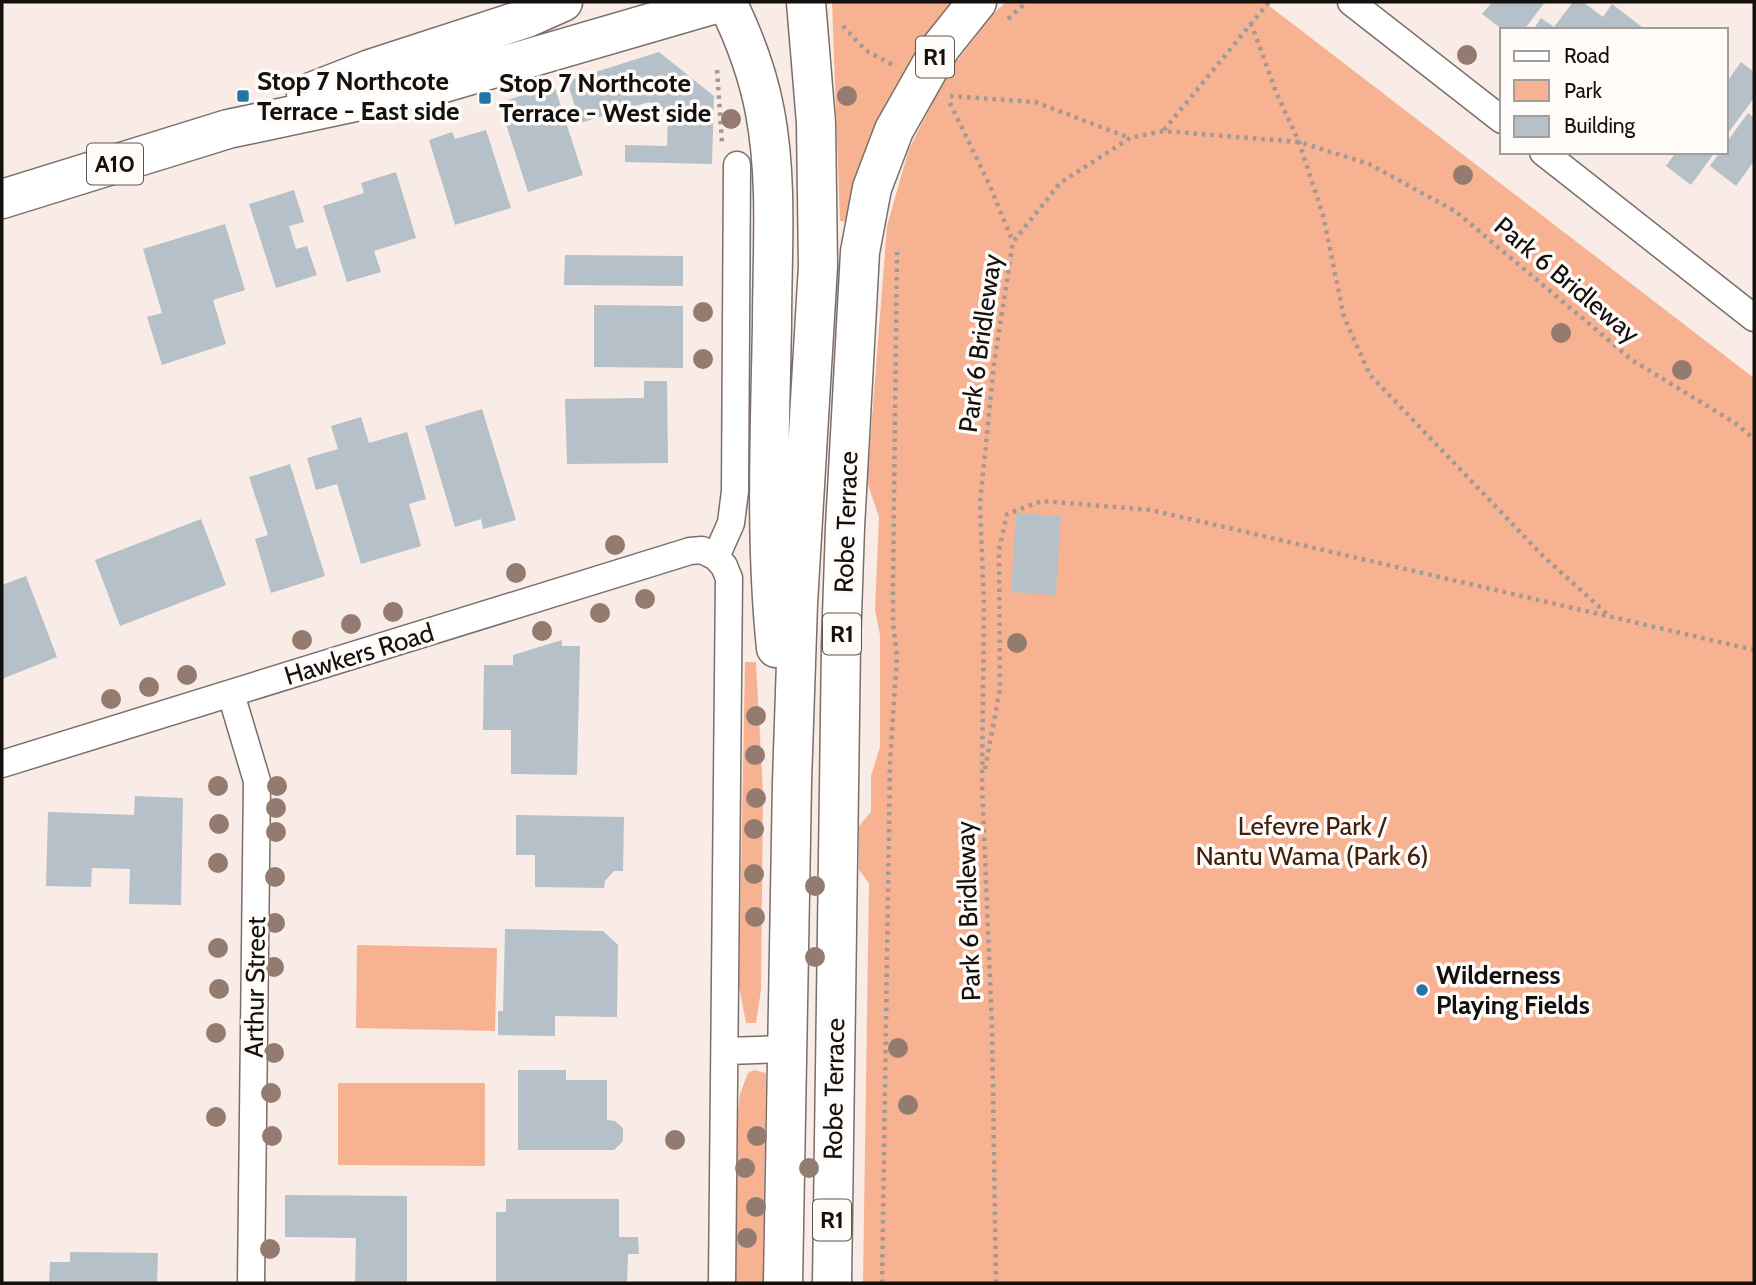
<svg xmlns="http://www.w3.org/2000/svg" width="1756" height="1285" font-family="Cabin,sans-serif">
<rect width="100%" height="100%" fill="#f9ebe5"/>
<path fill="#f7b292" d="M832 2H959C931 37 901 72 881 112 867 142 857 189 849 222L840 221Z
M1006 2H1264L1754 378V1283H863L869 883 859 870V826L871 812V776L880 747V635L875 610 879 517 867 482 887 226 909 149 947 74 994 13Z
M745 662H756L763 793 761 990 756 1023H746L739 986Z
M357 945 497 948 495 1031 356 1028Z
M754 1070 766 1073 763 1283H735L737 1122 740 1094 748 1073Z
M338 1083H485V1166L338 1165Z"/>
<path fill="#b5c0c9" d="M1492 2H1545L1524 30H1503L1482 14Z
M1573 2H1583L1603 17 1612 4 1646 30H1533L1541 18 1554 27Z
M659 52 714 96 712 164 625 162V145L667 146 668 117 649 102 580 123 567 81Z
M1741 62 1754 72V98L1726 136V83Z
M554 85 583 175 528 192 499 103Z
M1748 113 1754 118V161L1736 186 1710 166 1720 152H1726V143Z
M486 130 511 208 455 225 429 140 452 132 455 139Z
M1676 152H1715L1691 185 1666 166Z
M396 172 416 238 374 251 381 272 347 282 323 206 364 193 361 183Z
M294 190 304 222 289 226 296 249 307 246 317 275 276 288 249 204Z
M225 224 245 290 213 300 226 344 162 365 147 317 162 313 143 249Z
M565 255 683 256V286L564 285Z
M594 305 683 306V368L594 367Z
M644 381H667L668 463 567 464 565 399 644 398Z
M482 409 516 520 483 529 481 519 455 527 425 426Z
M361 417 369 443 407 432 426 499 409 504 421 546 361 564 337 484 316 490 307 458 338 449 331 426Z
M290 464 325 576 271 593 255 539 268 535 249 477Z
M1016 513 1061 516 1056 595 1011 592Z
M201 519 226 585 120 626 95 560Z
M26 576 57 657 2 679V585Z
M562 640V646H580L577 775 511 774V730H483L484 665H513V655Z
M135 796 183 798 181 905 129 904 130 869 92 868 91 887 46 886 48 812 134 815Z
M516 815 624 817 623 871H614L605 881 604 888 535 887V855H516Z
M505 929 603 931 618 945 617 1017 555 1016V1036L498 1035V1011H503Z
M518 1070H566V1080H607V1120L615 1121 623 1128V1141L614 1150H518Z
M285 1195 407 1196V1283H355L356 1238 285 1237Z
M506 1199H619V1237H638L639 1254H628L627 1283H496V1212H506Z
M70 1252 158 1253 157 1283H49L50 1262H70Z"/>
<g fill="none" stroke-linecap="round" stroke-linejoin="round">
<defs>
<path id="street" d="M1351 2 1502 120
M1543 152 1754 318
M231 694 257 781 251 1283
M2 764 690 551 702 550 716 557
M726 1051 787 1049
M722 1283 729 578 724 566 716 557 731 523 735 491 737 165"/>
<path id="highway" d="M727 2C744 37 758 74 765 112 778 181 772 254 772 324 770 432 765 541 776 648
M306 94 370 69 527 18 563 2
M2 199 228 129 440 84 722 2
M783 1283 792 782 798 603 818 266 816 123 806 2
M832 1283 841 645 845 527 860 252 872 188 894 130 941 47 977 2"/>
</defs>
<use href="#street" stroke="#7a6f69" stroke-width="29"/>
<use href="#highway" stroke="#7a6f69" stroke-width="41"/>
<path stroke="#a39994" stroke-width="4.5" stroke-dasharray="3.5 5" stroke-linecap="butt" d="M1008 19 1027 2
M1251 23 1276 92 1299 142 1323 215 1344 317 1370 375 1543 556 1607 614
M843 26 865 50 893 65
M717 70 722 142
M950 96 1035 102 1130 138
M950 103 990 186 1013 242
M1164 130 1269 2
M985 769 1000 689 999 550 1007 514 1042 501 1151 510 1754 650
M882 1283 890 763 897 656 893 623V585L897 252
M996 1283 992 1027 982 784 984 605 980 503 994 364 1013 242 1060 183 1130 138 1163 131 1299 142 1369 164 1455 211 1632 360 1735 423 1754 439"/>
<use href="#street" stroke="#fff" stroke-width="26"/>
<use href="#highway" stroke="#fff" stroke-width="38"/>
</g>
<g fill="#947b6f">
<circle cx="1467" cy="55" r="10"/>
<circle cx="847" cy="96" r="10"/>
<circle cx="731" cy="119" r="10"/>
<circle cx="1463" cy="175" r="10"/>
<circle cx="703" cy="312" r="10"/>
<circle cx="1561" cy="333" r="10"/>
<circle cx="703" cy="359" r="10"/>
<circle cx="1682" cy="370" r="10"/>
<circle cx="615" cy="545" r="10"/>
<circle cx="516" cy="573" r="10"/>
<circle cx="645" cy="599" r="10"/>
<circle cx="393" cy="612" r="10"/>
<circle cx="600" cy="613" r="10"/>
<circle cx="351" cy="624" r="10"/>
<circle cx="542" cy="631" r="10"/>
<circle cx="302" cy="640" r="10"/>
<circle cx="1017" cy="643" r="10"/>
<circle cx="187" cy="675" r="10"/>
<circle cx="149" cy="687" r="10"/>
<circle cx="111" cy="699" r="10"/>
<circle cx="756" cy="716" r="10"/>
<circle cx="755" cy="755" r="10"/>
<circle cx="218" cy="786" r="10"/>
<circle cx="277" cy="786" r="10"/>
<circle cx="756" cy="798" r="10"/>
<circle cx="276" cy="808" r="10"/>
<circle cx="219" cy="824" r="10"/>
<circle cx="754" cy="829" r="10"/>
<circle cx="276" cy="832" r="10"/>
<circle cx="218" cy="863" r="10"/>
<circle cx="754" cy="874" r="10"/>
<circle cx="275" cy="877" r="10"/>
<circle cx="815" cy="886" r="10"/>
<circle cx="755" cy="917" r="10"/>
<circle cx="275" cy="923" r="10"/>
<circle cx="218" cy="948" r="10"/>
<circle cx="815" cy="957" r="10"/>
<circle cx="274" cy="967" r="10"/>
<circle cx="219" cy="989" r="10"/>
<circle cx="216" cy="1033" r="10"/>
<circle cx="898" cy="1048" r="10"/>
<circle cx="274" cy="1053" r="10"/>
<circle cx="271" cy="1093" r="10"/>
<circle cx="908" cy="1105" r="10"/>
<circle cx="216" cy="1117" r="10"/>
<circle cx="272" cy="1136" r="10"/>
<circle cx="757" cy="1136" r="10"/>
<circle cx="675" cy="1140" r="10"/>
<circle cx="745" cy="1168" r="10"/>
<circle cx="809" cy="1168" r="10"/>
<circle cx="756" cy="1207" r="10"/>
<circle cx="747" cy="1238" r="10"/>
<circle cx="270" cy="1249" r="10"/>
</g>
<g fill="#2475a6" stroke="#fefbf9" stroke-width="2.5">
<rect x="236" y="89" width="14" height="14" rx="3.5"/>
<rect x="478" y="91" width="14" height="14" rx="3.5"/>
<circle cx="1422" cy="990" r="7"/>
</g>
<g text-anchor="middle" stroke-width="7" stroke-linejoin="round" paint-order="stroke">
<g fill="#fefbf9" stroke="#5a5654" stroke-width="2">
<rect x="916" y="36.5" width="38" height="41" rx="5"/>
<rect x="87" y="143.5" width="56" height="41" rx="5"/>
<rect x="823" y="613.5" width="38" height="41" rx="5"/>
<rect x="813" y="1199.5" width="38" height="41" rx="5"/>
</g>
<g font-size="24" font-weight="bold" fill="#14100e">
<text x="935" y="65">R1</text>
<text x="115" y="172">A10</text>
<text x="842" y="642">R1</text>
<text x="832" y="1228">R1</text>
</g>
<g font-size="26" font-weight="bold" fill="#14100e" stroke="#fefbf9" text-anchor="start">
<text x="257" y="90">Stop 7 Northcote<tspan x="257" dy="30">Terrace - East side</tspan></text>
<text x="499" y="92">Stop 7 Northcote<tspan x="499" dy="30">Terrace - West side</tspan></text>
<text x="1436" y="984">Wilderness<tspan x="1436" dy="30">Playing Fields</tspan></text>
</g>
<g font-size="26" fill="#14100e" stroke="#fefbf9">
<text transform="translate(1567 280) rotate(40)" y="9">Park 6 Bridleway</text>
<text transform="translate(980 343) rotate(-82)" y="9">Park 6 Bridleway</text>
<text transform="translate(846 522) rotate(-88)" y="9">Robe Terrace</text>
<text transform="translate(359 654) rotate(-17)" y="9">Hawkers Road</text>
<text transform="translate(968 911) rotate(-92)" y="9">Park 6 Bridleway</text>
<text transform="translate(255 987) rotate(-89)" y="9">Arthur Street</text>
<text transform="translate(834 1089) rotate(-89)" y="9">Robe Terrace</text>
</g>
<g font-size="26" fill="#41200e" stroke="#fefbf9">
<text x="1312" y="835">Lefevre Park /<tspan x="1312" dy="30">Nantu Wama (Park 6)</tspan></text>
</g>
</g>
<rect width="1756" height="1285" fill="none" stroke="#14100e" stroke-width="7"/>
<rect x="1500" y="28" width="228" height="126" fill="#fefbf9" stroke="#a09d9b" stroke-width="2"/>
<rect x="1514" y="51" width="35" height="10" fill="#ffffff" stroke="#a09d9b" stroke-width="2"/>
<text x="1564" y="63" font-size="21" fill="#14100e">Road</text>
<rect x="1514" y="80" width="35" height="21" fill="#f7b292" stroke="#a09d9b" stroke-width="2"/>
<text x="1564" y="98" font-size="21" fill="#14100e">Park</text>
<rect x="1514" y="116" width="35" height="21" fill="#b5c0c9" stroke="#a09d9b" stroke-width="2"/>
<text x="1564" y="133" font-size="21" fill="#14100e">Building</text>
</svg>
